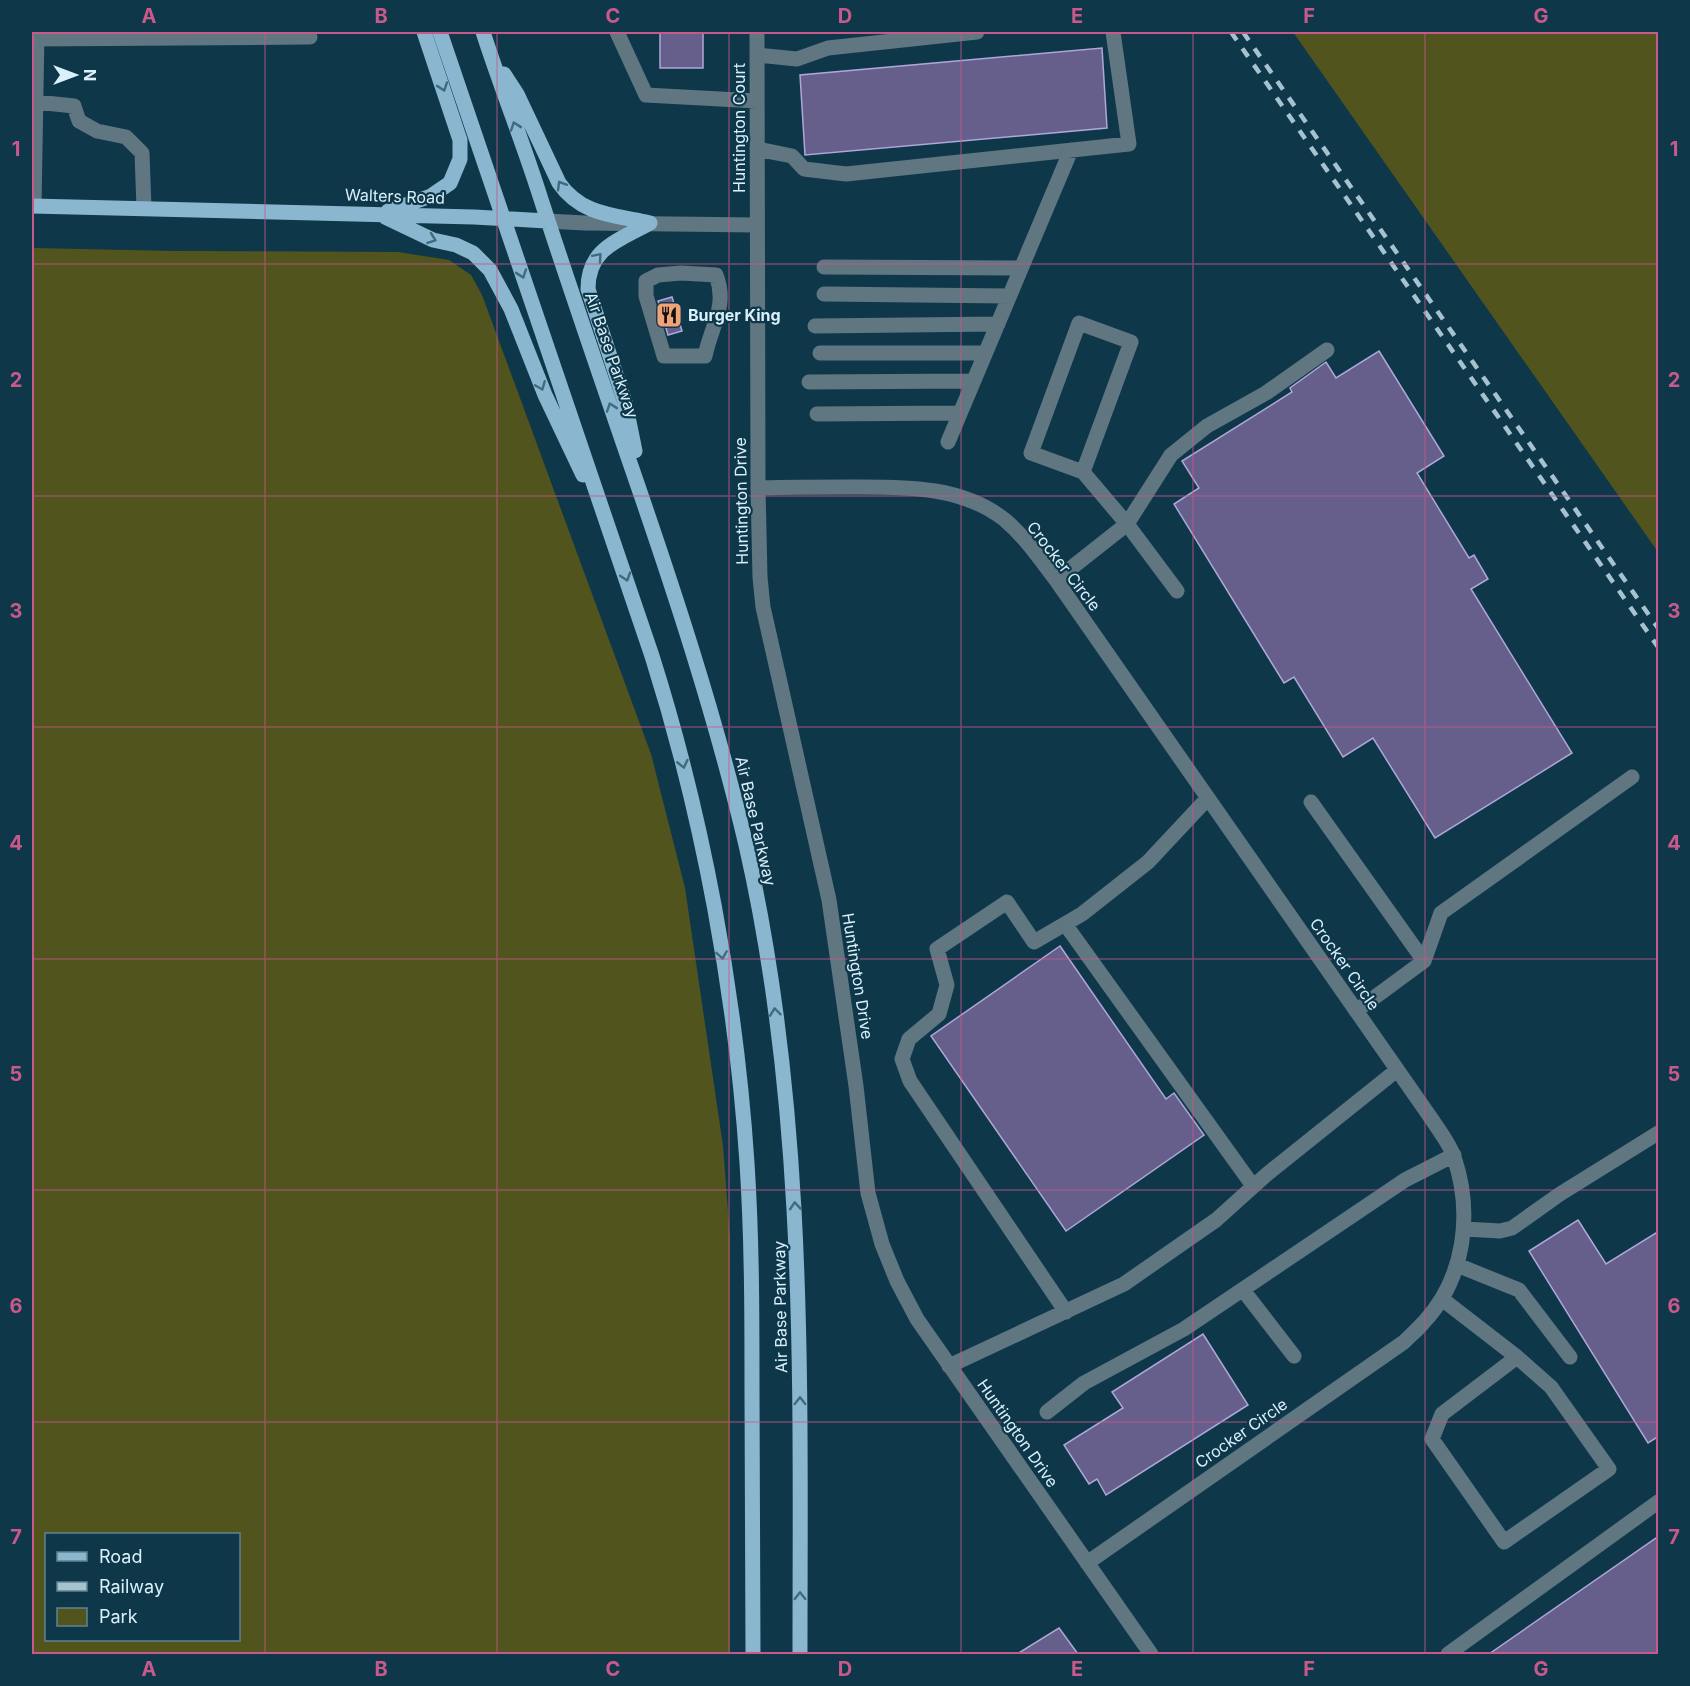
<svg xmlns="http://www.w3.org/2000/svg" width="1690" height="1686" font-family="Inter,sans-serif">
<rect width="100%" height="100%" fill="#0e384a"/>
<path fill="#52541e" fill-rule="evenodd" d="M1293 32H1658V552Z
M32 248 175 251 398 252 449 260 471 275 482 295 651 754 685 888 723 1146 730 1238V1654H32ZM46 1534H238V1640H46Z"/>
<path fill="#665f8b" stroke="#aea7d8" stroke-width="1.5" d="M660 32H703V68H660Z
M1102 48 1107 128 805 155 800 75Z
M672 297 682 331 668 335 658 301Z
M1379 351 1444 456 1417 473 1469 558 1474 555 1488 579 1471 589 1572 753 1435 838 1373 738 1343 757 1294 677 1284 683 1174 504 1199 488 1182 461 1292 392 1290 388 1326 362 1336 378Z
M1060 946 1166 1099 1174 1093 1204 1135 1066 1231 931 1036Z
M1578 1220 1606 1264 1659 1231V1436L1648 1443 1529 1251Z
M1203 1334 1248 1405 1106 1495 1097 1479 1089 1484 1064 1445 1123 1408 1112 1392Z
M1659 1536V1654H1489Z
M1059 1628 1078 1654H1017Z"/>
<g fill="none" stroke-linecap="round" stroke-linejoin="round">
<path stroke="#607681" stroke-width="15" d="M617 32 646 95 757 101
M757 32 758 488 760 577 763 607 829 900 856 1086 868 1193 882 1244 897 1281 917 1319 1151 1654
M32 39 310 37
M757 55 797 59 828 48 977 32
M36 102 74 106 79 121 97 131 126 137 142 153 144 208
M757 149 792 156 804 169 846 174 1129 144 1113 32
M34 206 37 32
M547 221 585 223 757 225
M824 267 1021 268
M681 273 716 275C728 306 711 326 705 356H664L646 296V281L658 275Z
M824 294 1009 296
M815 326 998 324
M820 353H985
M809 382 973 381
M817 414 960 413
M948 442 1071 150
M1083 472 1131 342 1079 323 1031 453 1083 472 1127 524 1171 455 1207 426 1266 393 1327 350
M758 488C788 487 819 487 850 487 903 487 961 485 1005 520 1025 537 1040 559 1056 580L1433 1121C1440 1132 1450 1144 1454 1157 1473 1213 1465 1278 1424 1322 1418 1329 1411 1335 1404 1342L1087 1563
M1056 580 1127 524 1177 591
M1311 802 1424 961 1356 1011
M1065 924 1253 1186
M1424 961 1441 913 1632 777
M1465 1229 1500 1231 1512 1228 1560 1194 1658 1133
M1457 1265 1519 1290 1570 1357
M1243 1290 1294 1356
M1442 1299 1517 1357 1551 1387 1609 1469 1504 1542 1432 1439 1442 1414 1517 1357
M1066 1312 910 1081 902 1059 909 1039 939 1014 947 985 937 949 1007 902 1034 942 1082 914 1148 862 1207 799
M949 1366 1124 1284 1216 1220 1266 1175 1397 1070
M1047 1412 1084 1383 1184 1329 1405 1180 1454 1155
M1448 1654 1658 1502"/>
<path stroke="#8ab7cf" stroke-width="15" d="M440 32 652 656C703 817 736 996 747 1163 752 1239 752 1315 752 1391 753 1479 753 1567 753 1654
M483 32C500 85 521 137 538 190 567 280 598 370 629 460 673 587 715 714 746 845 807 1112 800 1383 800 1654
M504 74 517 94 559 183C581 215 614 215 650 223
M32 206 474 217 547 221
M388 211 431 196 450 183 460 159V140L424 32
M385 217 433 240 456 245 473 253 490 270 511 309 545 395 583 475
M635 451 625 402 588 289C588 248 618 241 650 223"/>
<path stroke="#a7c2cf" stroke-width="4.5" stroke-dasharray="10 10" stroke-linecap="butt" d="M1231 32 1658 647
M1243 32 1658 628"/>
</g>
<defs><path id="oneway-chevron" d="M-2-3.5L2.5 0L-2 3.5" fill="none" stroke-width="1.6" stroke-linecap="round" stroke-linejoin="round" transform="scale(1.5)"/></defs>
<g stroke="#406b7f">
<use href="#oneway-chevron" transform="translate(443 87) rotate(71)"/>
<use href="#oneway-chevron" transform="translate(515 126) rotate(-109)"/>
<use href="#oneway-chevron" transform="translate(561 185) rotate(-121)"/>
<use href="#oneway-chevron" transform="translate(432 239) rotate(20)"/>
<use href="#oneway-chevron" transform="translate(598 257) rotate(-49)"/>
<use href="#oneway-chevron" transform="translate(522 274) rotate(71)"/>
<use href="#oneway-chevron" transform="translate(541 386) rotate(68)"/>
<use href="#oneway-chevron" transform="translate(611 407) rotate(-109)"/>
<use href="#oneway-chevron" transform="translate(626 577) rotate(72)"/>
<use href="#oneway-chevron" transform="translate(683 764) rotate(77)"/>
<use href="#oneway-chevron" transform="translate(722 955) rotate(81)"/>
<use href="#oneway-chevron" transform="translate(775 1012) rotate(-97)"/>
<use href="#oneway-chevron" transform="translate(795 1206) rotate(-94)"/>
<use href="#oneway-chevron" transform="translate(800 1401) rotate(-90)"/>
<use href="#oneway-chevron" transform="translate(800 1596) rotate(-90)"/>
</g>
<path fill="none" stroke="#c9598b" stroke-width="1.5" stroke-opacity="0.55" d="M265 32V1654M497 32V1654M729 32V1654M961 32V1654M1193 32V1654M1425 32V1654M32 264H1658M32 496H1658M32 727H1658M32 959H1658M32 1190H1658M32 1422H1658"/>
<defs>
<symbol id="restaurant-square" viewBox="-11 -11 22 22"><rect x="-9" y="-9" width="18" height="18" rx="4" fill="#efa376" stroke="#0e384a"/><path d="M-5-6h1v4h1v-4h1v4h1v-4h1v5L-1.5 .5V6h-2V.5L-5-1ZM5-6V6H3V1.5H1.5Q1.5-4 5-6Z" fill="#111"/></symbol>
</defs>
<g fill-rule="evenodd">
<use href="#restaurant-square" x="654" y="300" width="30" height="30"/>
</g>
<g text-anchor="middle" stroke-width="4.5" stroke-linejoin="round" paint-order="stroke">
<g font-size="16" fill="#daf0fb" stroke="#0e384a">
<text transform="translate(739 128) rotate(-90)" y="6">Huntington Court</text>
<text transform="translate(395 196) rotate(2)" y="6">Walters Road</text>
<text transform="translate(612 355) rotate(71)" y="6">Air Base Parkway</text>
<text transform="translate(741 501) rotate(-91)" y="6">Huntington Drive</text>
<text transform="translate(1064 566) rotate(52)" y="6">Crocker Circle</text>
<text transform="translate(756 821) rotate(77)" y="6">Air Base Parkway</text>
<text transform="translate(1345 964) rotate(55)" y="6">Crocker Circle</text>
<text transform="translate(858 976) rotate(81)" y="6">Huntington Drive</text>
<text transform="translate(780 1307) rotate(-91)" y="6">Air Base Parkway</text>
<text transform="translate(1018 1433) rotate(55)" y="6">Huntington Drive</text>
<text transform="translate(1241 1433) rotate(-35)" y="6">Crocker Circle</text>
</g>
<g font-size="16" font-weight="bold" fill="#daf0fb" stroke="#0e384a" text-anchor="start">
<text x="688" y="321">Burger King</text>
</g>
</g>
<rect width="1690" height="1686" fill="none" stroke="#0e384a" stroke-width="66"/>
<rect x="45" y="1533" width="195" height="108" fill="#0e384a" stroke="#608291" stroke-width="1.5"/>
<rect x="57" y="1552" width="30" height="9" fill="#8ab7cf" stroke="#608291" stroke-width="1.5"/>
<text x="99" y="1563" font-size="18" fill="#daf0fb">Road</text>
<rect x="57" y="1582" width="30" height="9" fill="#a7c2cf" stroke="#608291" stroke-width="1.5"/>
<text x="99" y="1593" font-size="18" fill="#daf0fb">Railway</text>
<rect x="57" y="1608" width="30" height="18" fill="#52541e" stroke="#608291" stroke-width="1.5"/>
<text x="99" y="1623" font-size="18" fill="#daf0fb">Park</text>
<g transform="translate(75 75) rotate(90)" stroke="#0e384a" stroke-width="4.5" paint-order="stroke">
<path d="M0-4.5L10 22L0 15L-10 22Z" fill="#daf0fb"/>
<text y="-9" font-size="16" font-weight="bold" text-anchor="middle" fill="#daf0fb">N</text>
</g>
<rect x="33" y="33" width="1624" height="1620" fill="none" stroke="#c9598b" stroke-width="2"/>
<g font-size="20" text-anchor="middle" font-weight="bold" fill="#c9598b">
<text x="149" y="23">A</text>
<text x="381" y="23">B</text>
<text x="613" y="23">C</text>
<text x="845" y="23">D</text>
<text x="1077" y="23">E</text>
<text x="1309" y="23">F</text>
<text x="1541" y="23">G</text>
<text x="16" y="156">1</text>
<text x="1674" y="156">1</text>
<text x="16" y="387">2</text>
<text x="1674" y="387">2</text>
<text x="16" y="618">3</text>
<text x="1674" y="618">3</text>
<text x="16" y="850">4</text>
<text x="1674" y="850">4</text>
<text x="16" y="1081">5</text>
<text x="1674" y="1081">5</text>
<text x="16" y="1313">6</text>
<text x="1674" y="1313">6</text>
<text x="16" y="1544">7</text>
<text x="1674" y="1544">7</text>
<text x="149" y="1676">A</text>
<text x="381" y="1676">B</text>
<text x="613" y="1676">C</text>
<text x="845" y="1676">D</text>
<text x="1077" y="1676">E</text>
<text x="1309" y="1676">F</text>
<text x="1541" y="1676">G</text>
</g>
</svg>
